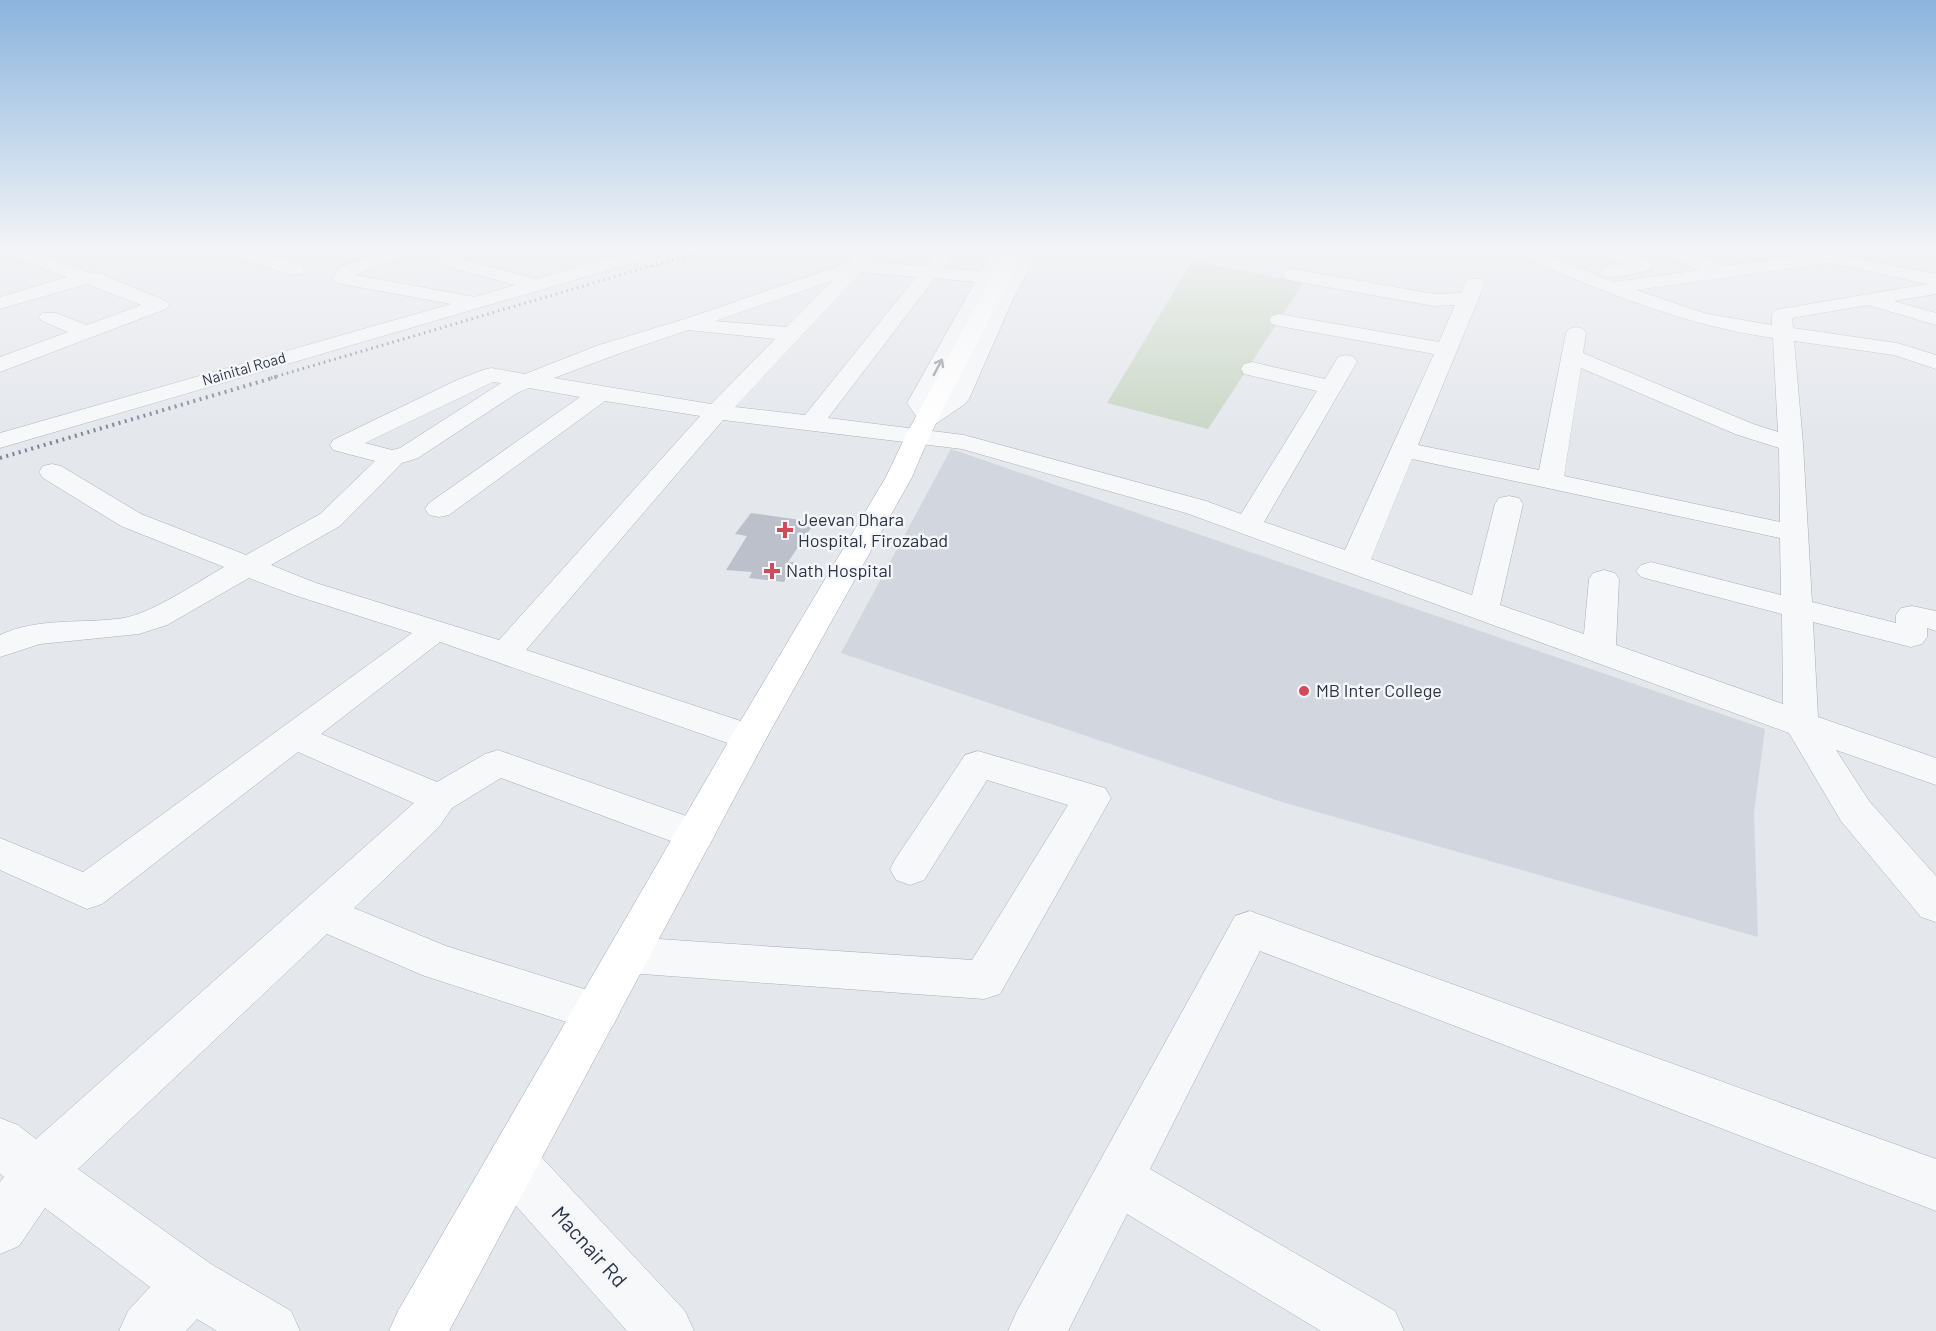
<svg xmlns="http://www.w3.org/2000/svg" width="1936" height="1331" font-family="Barlow,sans-serif">
<rect width="100%" height="100%" fill="#e4e7ec"/>
<path fill="#d2d6de" d="M951 449 1765 729 1754 813 1758 937 1282 802 841 653Z"/>
<path fill="#c9d6c5" d="M1192 261 1304 282 1208 429 1107 403Z"/>
<path fill="#bbc0ca" d="M751 513 815 522 788 562H794L784 582 749 578 752 572 726 570 747 536 735 534Z"/>
<g fill="none" stroke-linecap="round" stroke-linejoin="round">
<defs>
<path id="minor" d="M0 249H24L88 272 101 274 166 301 169 305 166 309 0 372V357L68 332 42 321 39 317 42 313H56L87 325 141 305 87 284 0 309V297L67 277 2 253Z
M220 249H247L302 266 304 270 302 274H288L223 253Z
M388 249H413L410 253 355 275 475 297 515 285 439 264 436 260C446 247 462 249 477 249L474 253 462 259 536 279 641 249H669L667 252 677 249H705L702 253 654 266 636 262 0 448V433L451 304 342 284 335 282 333 278 338 268Z
M862 249H880L870 262 925 266 939 249H957L943 268 981 271 993 249H1011L931 403 932 405 947 395 993 299 1022 249H1040L1013 299 969 399 965 404 937 423 929 425 921 423 907 403 975 282 935 278 828 418 964 435 1206 501 1241 514 1317 391 1244 374 1241 369 1244 364 1252 362 1325 379 1338 357 1346 355 1354 357 1357 362 1264 522 1345 550 1434 354 1279 326 1272 324 1269 320 1272 316 1279 314 1439 342 1455 305 1434 306 1293 281 1286 279 1284 275 1286 271 1293 269 1434 294 1461 293 1468 279H1482L1485 283 1418 445 1539 470 1566 333 1569 329 1576 327 1583 329 1586 333 1583 353 1753 424 1778 432 1773 338C1689 326 1611 295 1534 262L1531 258 1534 254H1546L1614 282 1700 270 1661 253 1658 249H1682L1724 266 1791 257 1781 253 1778 249H1803L1816 253H1830L1936 274V294L1894 301 1936 313V325L1868 305 1792 318 1793 328 1897 343 1936 355V369L1894 355 1794 341 1803 444 1812 602 1896 623V615L1901 608 1912 606 1936 611V631L1927 628V637L1922 644 1911 647 1813 622 1818 717 1936 758V785L1836 750 1869 801 1936 876V922L1921 917 1841 821 1789 733 1186 513 962 449 723 420 526 650 762 728 767 737 762 746 749 749 736 746 440 642 321 734 437 782 485 754 498 750 709 824 715 835 709 846 695 850 501 778 452 808 439 827 354 908 446 946 613 998 620 1012 613 1026 597 1032 422 975 327 934 78 1169 211 1264 291 1311 300 1331H217L197 1319 186 1331H119L128 1311 150 1287 45 1208 19 1246 0 1254V1182L4 1177 0 1174V1118L18 1125 36 1139 414 803 298 752 102 904 87 909 0 870V838L83 872 412 633 294 595 249 578 167 625 139 634 40 644 0 657V635C38 617 84 624 124 618 154 612 196 583 224 567L121 526 43 478 39 472 43 466 52 464 61 466 141 514 246 555 320 514 375 461 333 450 330 445 333 440 457 380 483 370 491 368 525 374 599 345 688 318 850 262ZM1830 263 1927 284 1775 310 1772 314V325L1707 314 1636 290ZM861 272 916 277 805 415 735 407ZM832 281 786 327 715 321ZM688 330 775 339 711 404 554 378 615 355ZM1581 368 1735 434 1779 448 1780 522 1564 476ZM493 382 501 383 400 448 392 450 365 443ZM529 388 580 397 429 503 425 509 429 515 439 517 449 515 605 401 700 416 499 640 316 583 271 565 340 526 402 463 418 458 517 393ZM1412 459 1780 538 1781 595 1651 562 1641 565 1636 571 1641 577 1782 614 1783 704 1616 645 1619 579 1615 573 1604 570 1593 573 1589 579 1584 634 1500 605 1523 504 1519 498 1509 496 1499 498 1495 504 1472 595 1371 559Z
M1595 249H1619L1650 262 1652 266 1650 270C1636 273 1616 279 1602 276L1600 272 1602 268 1623 264 1598 253Z
M978 751 1105 788 1111 798 1000 994 984 999 629 973 614 968 607 955 614 942 629 937 972 960 1068 805 987 780 924 880 910 885 896 880 890 869 896 858 965 755Z
M1250 911 1936 1159V1211L1260 951 1150 1169 1395 1311 1404 1331H1321L1127 1214 1068 1331H1008L1017 1311 1235 916Z
M512 1138 530 1145 685 1311 694 1331H627L494 1181 486 1163 494 1145Z"/>
<path id="major" d="M1007 249H1025L930 435 912 477 767 737 449 1331H389L398 1311 731 737 886 477 906 435Z"/>
</defs>
<use href="#minor" stroke="#a9aeb7" stroke-width="1"/>
<use href="#major" stroke="#a3abb8" stroke-width="1"/>
<use href="#minor" fill="#f7f8fa" fill-rule="evenodd"/>
<use href="#major" fill="#fff" fill-rule="evenodd"/>
<path stroke="#7d8696" stroke-width="3" stroke-dasharray="1.5 4" stroke-linecap="butt" d="M271 378 709 249"/>
<path stroke="#7d8696" stroke-width="4" stroke-dasharray="2 4.5" stroke-linecap="butt" d="M0 458 276 377"/>
</g>
<defs><path id="oneway-shaft" d="M-6 0H5M1.5-3L5.5 0L1.5 3" fill="none" stroke-width="1.6" stroke-linecap="round" stroke-linejoin="round" transform="scale(1.5)"/></defs>
<use stroke="#9196a0" href="#oneway-shaft" transform="translate(938 367) rotate(-62)"/>
<linearGradient id="sky" x2="0" y2="1"><stop stop-color="#8bb4dd"/><stop offset="0.57" stop-color="#f3f4f6"/><stop offset="1" stop-color="#f3f4f6" stop-opacity="0"/></linearGradient>
<rect width="1936" height="435" fill="url(#sky)"/>
<g fill="#d1495b" stroke="#f4f6f9" stroke-width="2">
<path d="M782 521h6v6h6v6h-6v6h-6v-6h-6v-6h6z"/>
<path d="M769 562h6v6h6v6h-6v6h-6v-6h-6v-6h6z"/>
<circle cx="1304" cy="691" r="6"/>
</g>
<g text-anchor="middle" stroke-width="5" stroke-linejoin="round" paint-order="stroke">
<g font-size="15" fill="#2b3445" stroke="#f4f6f9">
<text transform="translate(244 369) rotate(-16)" y="5">Nainital Road</text>
</g>
<g font-size="18" fill="#2b3445" stroke="#f4f6f9" text-anchor="start">
<text x="798" y="526">Jeevan Dhara<tspan x="798" dy="21">Hospital, Firozabad</tspan></text>
<text x="786" y="577">Nath Hospital</text>
<text x="1316" y="697">MB Inter College</text>
</g>
<g font-size="21" fill="#2b3445" stroke="#f4f6f9">
<text transform="translate(589 1247) rotate(48)" y="7">Macnair Rd</text>
</g>
</g>
</svg>
